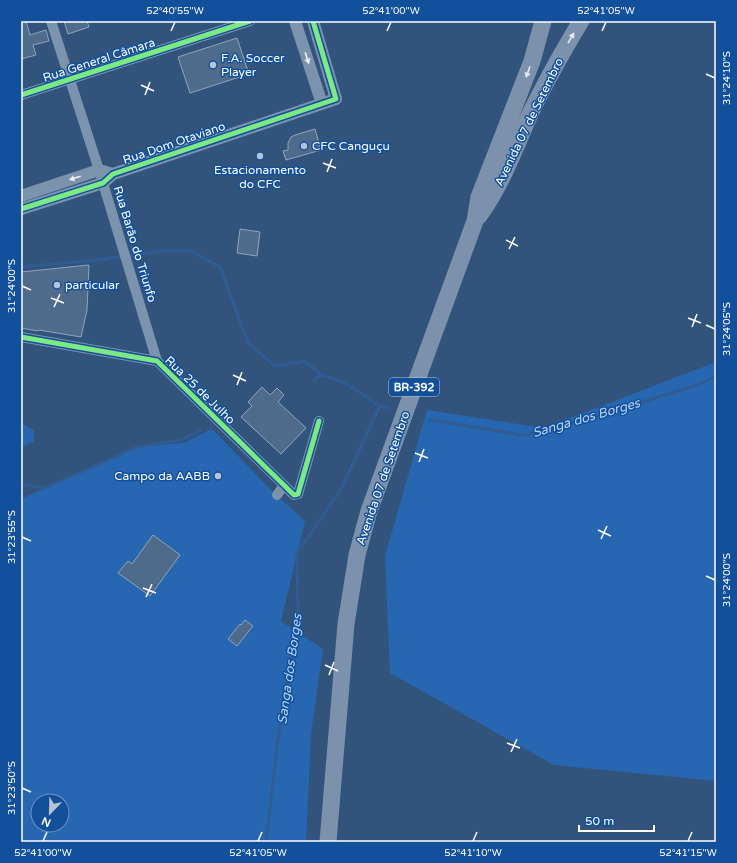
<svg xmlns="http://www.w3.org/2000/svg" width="737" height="863" font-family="'Varela Round',sans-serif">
<rect width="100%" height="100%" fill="#32547c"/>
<path fill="#2767b2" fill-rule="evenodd" d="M716 362V781L554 765 390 673 385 556 427 410 544 428Z
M21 424H23L34 431V441L21 447Z
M212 429 273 492 305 521 281 621 323 649 311 734 306 842H21V499L137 447 184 443ZM38 801H62V825H38Z"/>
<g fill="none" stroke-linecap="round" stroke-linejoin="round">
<path stroke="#305c93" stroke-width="3" d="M21 267 97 260 161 251H191L220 267 248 343 275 366 305 361 321 375
M314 380 321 375 344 382 380 406
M430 420 523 435 598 416 703 383 716 376
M21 484 45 488 137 447 181 440 200 431
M266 842 277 746 298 617 297 553 340 491 380 406 388 408"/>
</g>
<path fill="#4f6b8b" stroke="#91a4bb" d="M21 21H26L30 35 46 30 49 41 33 45 36 55 21 59Z
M64 21H87L89 27 68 34Z
M237 38 249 74 190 93 178 57Z
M315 129 321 150 286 160 283 151 288 150V143L291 137 295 135Z
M240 229 260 232 257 256 237 253Z
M89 265 87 310 81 337 39 330 38 331 21 328V272Z
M262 387 270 395 277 388 284 395 278 402 306 428 281 454 241 417 252 406 248 402Z
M153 535 180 555 150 596 118 573 128 561 132 564Z
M245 620 253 626 237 646 228 639 240 624 241 625Z"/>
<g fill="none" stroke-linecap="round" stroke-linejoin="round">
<path stroke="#7c93ae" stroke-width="10" d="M51 21 99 170 157 361
M21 95 250 21
M21 337 157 361 294 495 298 494 319 421
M277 495 284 485"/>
<path stroke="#7c93ae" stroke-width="12" d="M295 21 322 104
M21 196 99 170 113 174
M21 209 103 183 113 174 336 99 313 21"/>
<path stroke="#7c91ac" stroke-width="17" d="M479 216C502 185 515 147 531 112 546 81 563 51 581 21
M328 842 346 624 357 555 369 511 475 221 479 197 532 61 543 21"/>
<defs>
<path id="cycleway" d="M21 95 250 21
M21 209 103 183 113 174 336 99 313 21
M21 337 157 361 294 495 298 494 319 421"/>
</defs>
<use href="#cycleway" stroke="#12509c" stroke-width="8"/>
<use href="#cycleway" stroke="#7ce984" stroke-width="5"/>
</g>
<defs><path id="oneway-solid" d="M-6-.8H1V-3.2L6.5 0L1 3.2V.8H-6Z"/></defs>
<g fill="#e5e9ee">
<use href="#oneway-solid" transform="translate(571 38) rotate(-60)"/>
<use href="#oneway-solid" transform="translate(528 72) rotate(110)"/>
</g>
<g fill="#ebeff3">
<use href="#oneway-solid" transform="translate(307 58) rotate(72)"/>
<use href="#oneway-solid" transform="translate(75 178) rotate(162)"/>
</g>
<path fill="none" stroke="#fff" stroke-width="1.5" d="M171 31 175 22M387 31 391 22M602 31 606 22M706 74 715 78M141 85 154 91M145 95 150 82M323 163 336 168M327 172 332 159M506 240 518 246M509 249 515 237M22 286 31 290M51 298 64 303M54 307 60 294M688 318 701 323M706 325 715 329M692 327 697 314M233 375 246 381M237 385 242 372M415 453 428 458M419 462 424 449M598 530 611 536M22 537 31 541M601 539 607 526M706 576 715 580M143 588 156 593M146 597 152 584M325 665 338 671M329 675 334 662M507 743 520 748M511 752 517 739M22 788 31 792M43 841 47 832M258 841 262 832M473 841 477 832M688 841 692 832"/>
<g fill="#b7c3d1" stroke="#12509c" stroke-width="1.5">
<circle cx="213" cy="65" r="4"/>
<circle cx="304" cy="146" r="4"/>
<circle cx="260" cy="156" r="4"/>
<circle cx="57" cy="285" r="4"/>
<circle cx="218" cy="476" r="4"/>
</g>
<g text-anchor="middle" stroke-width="3" stroke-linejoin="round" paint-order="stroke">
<rect fill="#12509c" stroke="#b8cae1" stroke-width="1" x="389" y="378" width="50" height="18" rx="3"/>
<g font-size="11" font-weight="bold" fill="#fff">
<text x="414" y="391">BR-392</text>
</g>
<g font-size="12" fill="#fff" stroke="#12509c" text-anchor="start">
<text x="221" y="62">F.A. Soccer<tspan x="221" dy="14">Player</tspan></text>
<text x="312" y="150">CFC Canguçu</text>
<text x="260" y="174" text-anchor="middle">Estacionamento<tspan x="260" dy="14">do CFC</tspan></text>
<text x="65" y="289">particular</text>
<text x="210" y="480" text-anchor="end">Campo da AABB</text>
</g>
<g font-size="12" fill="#fff" stroke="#12509c">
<text transform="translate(99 60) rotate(-18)" y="4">Rua General Câmara</text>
<text transform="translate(529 122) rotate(-64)" y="4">Avenida 07 de Setembro</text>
<text transform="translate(174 143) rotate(-19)" y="4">Rua Dom Otaviano</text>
<text transform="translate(135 244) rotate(73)" y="4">Rua Barão do Triunfo</text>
<text transform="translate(200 390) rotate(44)" y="4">Rua 25 de Julho</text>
<text transform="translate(383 478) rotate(-71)" y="4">Avenida 07 de Setembro</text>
</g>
<g font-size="13" font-style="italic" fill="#b3d5fa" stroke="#12509c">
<text transform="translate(586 417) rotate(-16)" y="5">Sanga dos Borges</text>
<text transform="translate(289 669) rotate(-82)" y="5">Sanga dos Borges</text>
</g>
</g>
<rect width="737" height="863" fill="none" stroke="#12509c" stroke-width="44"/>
<g transform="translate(50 813) rotate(203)"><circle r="19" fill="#12509c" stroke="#7196c4"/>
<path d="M0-3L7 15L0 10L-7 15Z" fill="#b7c3d1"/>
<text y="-6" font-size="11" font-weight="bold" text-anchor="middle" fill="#ffffff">N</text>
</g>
<path d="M579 825v6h75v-6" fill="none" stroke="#ffffff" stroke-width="2"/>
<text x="585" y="825" font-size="12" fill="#ffffff" stroke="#12509c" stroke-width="3" paint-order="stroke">50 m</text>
<rect x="22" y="22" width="693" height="819" fill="none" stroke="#fff" stroke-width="1.5"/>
<g font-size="10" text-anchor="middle" fill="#fff">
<text x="175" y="14">52°40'55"W</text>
<text x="391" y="14">52°41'00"W</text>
<text x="606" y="14">52°41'05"W</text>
<text transform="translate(726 78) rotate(-90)" y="4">31°24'10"S</text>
<text transform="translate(11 286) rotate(-90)" y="4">31°24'00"S</text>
<text transform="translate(726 329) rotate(-90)" y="4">31°24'05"S</text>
<text transform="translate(11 537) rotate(-90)" y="4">31°23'55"S</text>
<text transform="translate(726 580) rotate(-90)" y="4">31°24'00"S</text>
<text transform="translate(11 788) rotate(-90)" y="4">31°23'50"S</text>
<text x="43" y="856">52°41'00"W</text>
<text x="258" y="856">52°41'05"W</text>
<text x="473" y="856">52°41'10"W</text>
<text x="688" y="856">52°41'15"W</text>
</g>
</svg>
